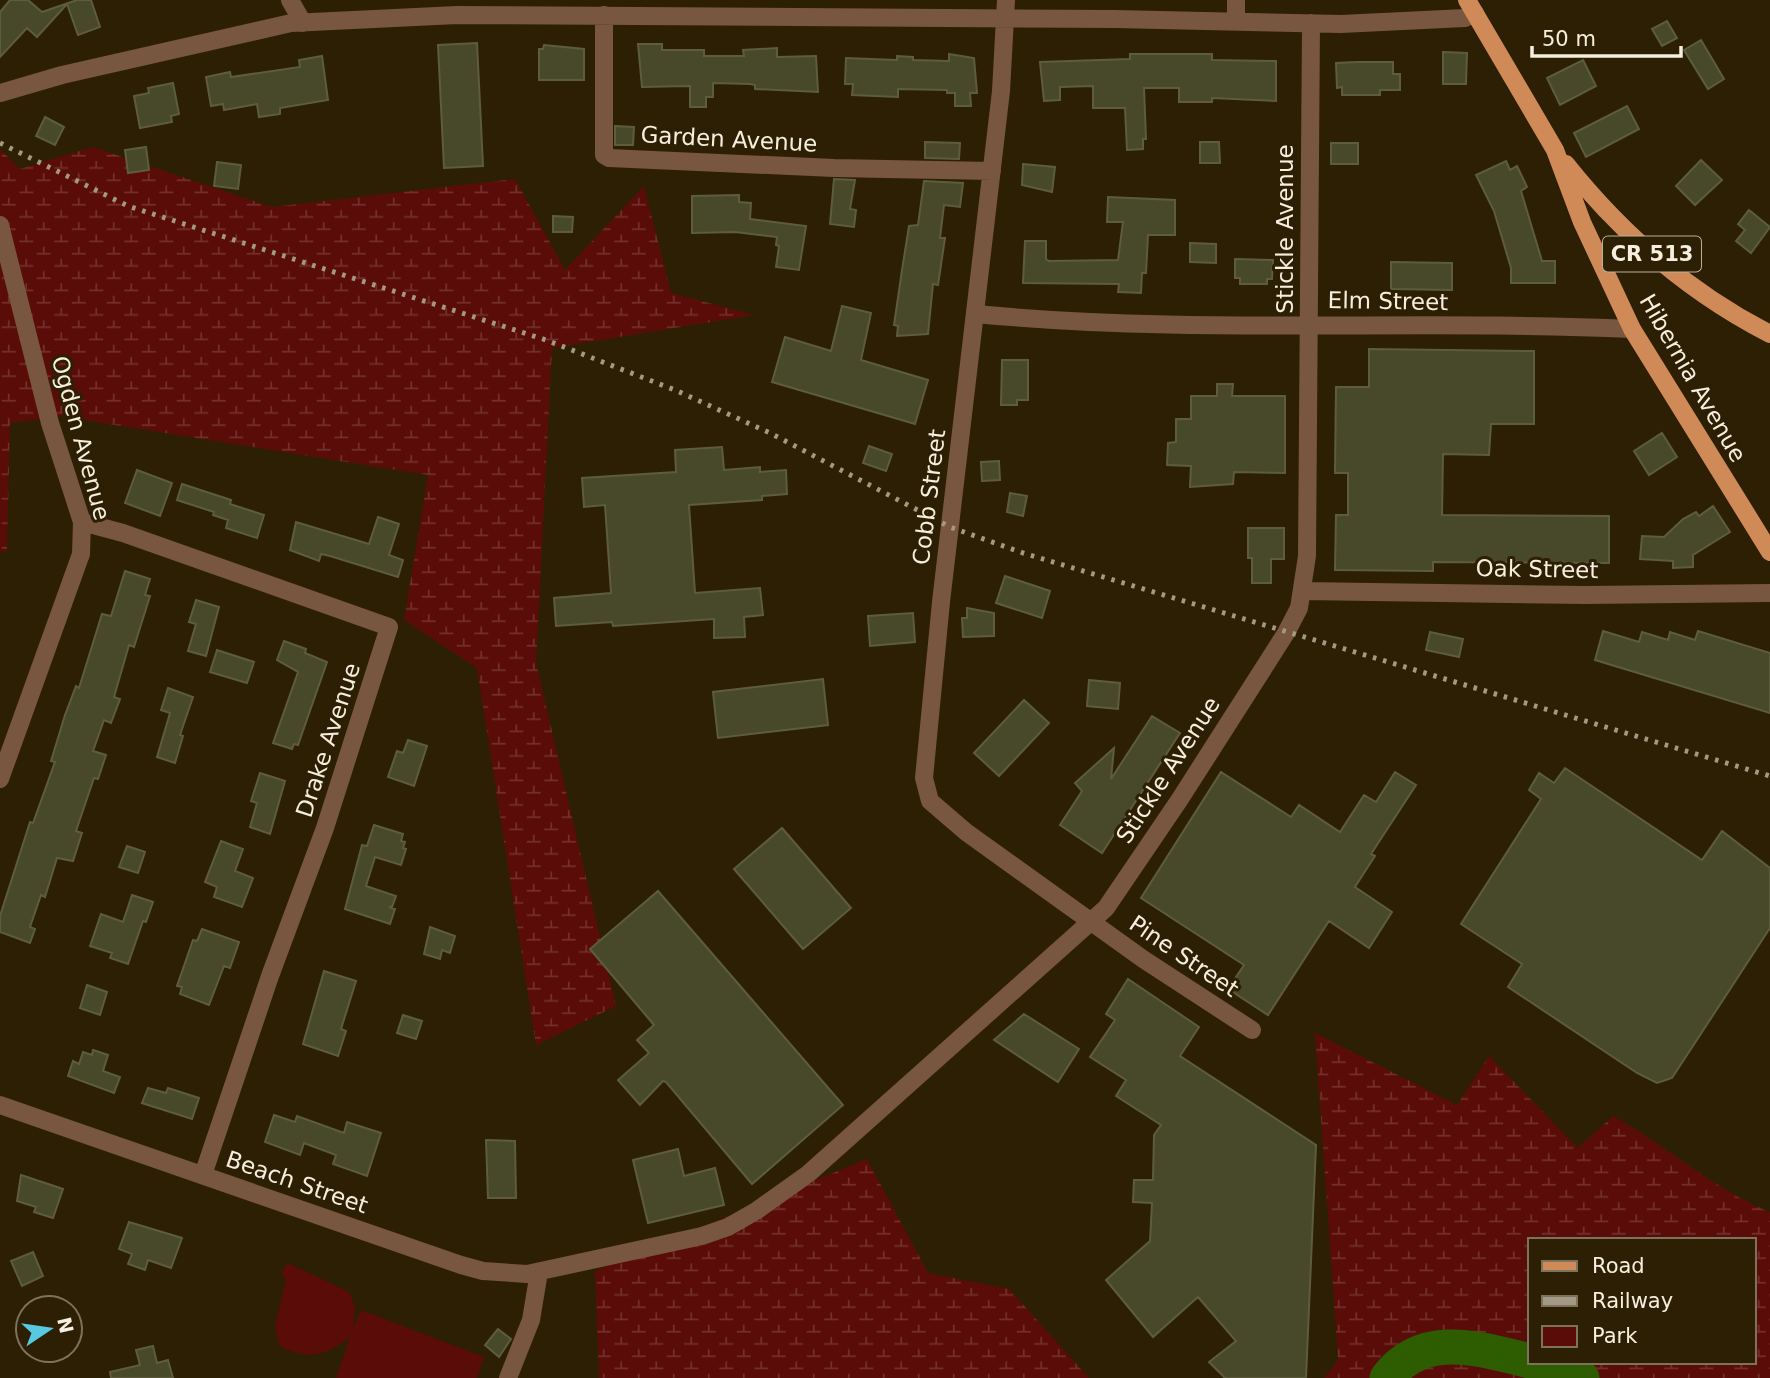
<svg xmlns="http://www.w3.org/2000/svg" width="1770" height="1378" font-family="'DejaVu Sans',sans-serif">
<defs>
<pattern id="wetland-marsh" width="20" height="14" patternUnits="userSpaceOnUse" patternTransform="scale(1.75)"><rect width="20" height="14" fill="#5a0c08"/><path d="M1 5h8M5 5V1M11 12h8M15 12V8" fill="none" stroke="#72302c"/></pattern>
</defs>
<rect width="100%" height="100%" fill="#2c1f04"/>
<path fill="#5a0c08" d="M288 1263 349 1292 355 1306 353 1328 361 1310 484 1357 477 1378H336L350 1337C327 1356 305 1361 279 1345L275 1326 286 1279 281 1274Z"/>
<path fill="url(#wetland-marsh)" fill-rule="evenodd" d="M93 147 272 207 515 179 565 270 644 186 671 293 754 315 552 348 536 663 616 1006 536 1045 477 668 404 620 428 475 59 416 10 423 7 551 0 552V149L20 169Z
M1315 1033 1457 1105 1489 1056 1578 1148 1613 1116C1667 1146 1713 1189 1770 1212V1378H1324L1338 1360ZM1530 1240H1754V1362H1530Z
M867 1159 928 1273 1009 1289 1089 1378H599L595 1271Z"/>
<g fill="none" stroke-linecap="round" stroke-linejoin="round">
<path stroke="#2d5d00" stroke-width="35" d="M1534 1362 1582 1378
M1387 1378C1423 1330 1480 1349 1530 1361"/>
</g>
<path fill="#48482a" stroke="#5d5d3e" stroke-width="2" d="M10 0H28L42 12 77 0H91L100 27 78 35 67 4 37 37 27 28 0 57V12Z
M1667 21 1677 38 1662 46 1652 29Z
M1701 40 1724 79 1708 89 1684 50Z
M477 43 483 166 444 168 438 45Z
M638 44H662V50H704V56H744L743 50 777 48V57L816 56 818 92 755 89V85L750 84 713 83V97H706V107H690V86L642 87Z
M544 45 584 49V80H539V49H543Z
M1443 52 1467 53 1466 84H1443Z
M949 54 974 58 977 93H970L971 106H955V93H947V90L898 89V97L852 95 853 84H845L846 58 897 60V56L913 57V60L949 61Z
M1130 54H1212V60L1276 61V101L1212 98V102H1179V88H1144L1146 139H1143V149L1127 150 1125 108H1093V86L1060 87V100L1044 101 1040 62 1130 59Z
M322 56 328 100 280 108V114L259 117 257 104 224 110 223 104 211 106 206 77 230 72 231 77 300 67 299 60Z
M1583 60 1596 86 1560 105 1547 78Z
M1357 62H1393V74H1400V90H1380V95H1342V87L1337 88 1336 63Z
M173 83 179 114 171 116 172 122 140 128 134 96 149 93 148 88Z
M1627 106 1639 129 1586 157 1574 133Z
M45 117 64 127 55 145 36 136Z
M615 126 634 127 633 145H615Z
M925 142 960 143 959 159 925 158Z
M1200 142H1219L1220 163H1200Z
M1331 143H1358V164H1331Z
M146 147 149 170 128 173 125 150Z
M1701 160 1722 180 1695 205 1676 186Z
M1506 161 1510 170 1517 166 1527 187 1521 191 1542 261H1555V283H1511V268L1494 211 1476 175Z
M217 162 241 165 238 189 214 186Z
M1023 164 1055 167 1052 192 1022 185Z
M834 179 855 180 850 209 856 210 854 227 830 224Z
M924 181 963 183 960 207 944 205 940 238H945L938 285 933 284 928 334 897 336 898 326 894 325 902 270 909 226 918 225Z
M739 195V202L751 203 750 219 806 226 799 270 776 267 779 246 776 245 777 237 735 232 692 233V196Z
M1108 197 1175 200V235H1148L1146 273H1142L1141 293 1118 292 1119 284 1023 283 1025 241H1046V259L1049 261 1118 260 1123 222H1107Z
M1749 210 1770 227 1751 253 1736 241 1745 230 1738 224Z
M553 216 573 217 572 232H553Z
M1190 243 1216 244V263L1190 262Z
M1235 259 1273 260 1272 279H1267V284H1240V278H1235Z
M1391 262 1452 263V290L1391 289Z
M842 306 871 313 861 360 928 380 915 424 772 382 785 337 831 351Z
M1369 349 1534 351V424H1491L1489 455 1443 454 1442 515 1609 516V563L1433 562V571L1335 570 1336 515H1348V473H1335L1336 387H1369Z
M1002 360H1028V400H1017V405H1001Z
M1217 384H1233L1232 396H1285V473L1234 472 1233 484 1190 487 1191 466 1167 465 1168 443 1176 442V419H1191V396H1217Z
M1662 433 1677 457 1649 475 1634 451Z
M869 446 892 454 886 471 863 463Z
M722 447 724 470 760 467V472L786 470 787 494 762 496V500L689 505 695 593 760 588 763 615 744 617 745 637 714 638V619L613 626 612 622 556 626 554 598 611 593 605 505 584 507 582 478 676 472 675 450Z
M999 461 1000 480 982 481 981 462Z
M137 470 172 483 160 516 125 503Z
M182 484 231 500 230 504 264 515 257 538 226 528 228 520 213 515 214 512 177 500Z
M1010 493 1027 496 1023 516 1007 512Z
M1713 506 1730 532 1693 555V567L1673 568V561L1640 559 1642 536 1664 537 1683 519 1696 512 1699 516Z
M378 517 399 524 389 555 403 560 398 577 330 556 321 554 319 561 290 550 296 522 369 544Z
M1248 528H1284V559H1271V583H1252V558H1248Z
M125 571 150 579 145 595 150 596 134 647 129 645 114 697 120 699 111 723 104 720 93 751 106 755 98 779 94 778 76 831 82 833 73 861 57 858 45 897 41 895 30 927 35 929 30 943 0 932V916L30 822 33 823 55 762 51 761 65 715 76 686 79 688 102 614 111 616Z
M1005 576 1050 591 1042 618 996 603Z
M196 600 219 607 206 656 188 651 196 624 189 622Z
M967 608 994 613V636L963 637 962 618H967Z
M913 613 915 642 870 646 868 616Z
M1603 631 1639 642 1642 632 1668 640 1670 632 1695 640 1698 631 1770 653V713L1595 660Z
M1430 632 1463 639 1459 657 1426 650Z
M284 641 306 649 305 653 327 662 298 745 294 744 292 749 273 743 298 672 277 660Z
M217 650 254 662 247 683 210 672Z
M823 679 828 725 718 738 713 692Z
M1089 680 1120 683 1118 709 1087 706Z
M168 688 193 697 180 735 183 736 175 763 157 757 170 713 161 710Z
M1024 700 1049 723 999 776 974 753Z
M1152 716 1180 733 1102 853 1060 825 1082 791 1075 783 1114 748 1111 779Z
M408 740 427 746 414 786 388 777 397 751 403 753Z
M1565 768 1702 860 1722 831 1770 868V928L1672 1078 1657 1083 1637 1073 1508 987 1522 964 1461 924 1541 799 1529 790 1539 773 1554 783Z
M1221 772 1291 817 1299 805 1340 832 1364 795 1376 802 1395 772 1416 785 1371 854 1375 856 1355 887 1392 912 1369 948 1329 921 1268 1015 1228 989 1244 965 1141 898Z
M260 773 285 781 270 834 250 827 257 803 251 801Z
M374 825 403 834 401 841 405 842 403 848 406 849 401 865 375 857 366 886 396 896 392 907H389L395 909 390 924 345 909 362 845 367 846Z
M782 828 851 908 803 949 734 869Z
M221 841 243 849 235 871 253 878 242 907 214 897 217 887 205 882Z
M127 846 145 852 138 873 119 867Z
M658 891 843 1105 752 1184 666 1082 663 1081 640 1105 618 1080 649 1053 637 1040 654 1025 590 949Z
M132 895 153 902 146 922 143 921 128 964 110 958 112 953 90 946 101 914 123 922Z
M430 927 455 936 450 953 442 950 440 959 424 954Z
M202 929 239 942 230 968 224 966 209 1005 180 994 182 987 177 986 193 940 197 941Z
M324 971 356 981 341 1029 346 1031 338 1056 303 1044Z
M1128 979 1199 1027 1180 1056 1316 1145 1306 1378H1225L1209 1362 1236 1341 1198 1297 1153 1337 1106 1280 1150 1241 1152 1203 1133 1202 1134 1180H1153L1154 1135 1161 1125 1116 1096 1126 1080 1090 1057 1115 1020 1106 1014Z
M87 985 107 992 100 1015 80 1008Z
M1024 1014 1079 1049 1058 1082 994 1040Z
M403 1015 422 1021 416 1039 397 1033Z
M93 1050 108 1055 103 1071 120 1077 114 1093 68 1076 73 1061 79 1064 83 1052 92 1055Z
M148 1088 166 1093 168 1088 199 1098 192 1119 142 1103Z
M274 1115 295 1122 297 1116 344 1133 347 1122 381 1133 367 1176 333 1164 336 1155 304 1143 300 1155 265 1142Z
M486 1140 515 1141 516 1198H488Z
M678 1149 684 1176 715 1168 724 1205 648 1223 633 1160Z
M21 1175 63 1189 53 1218 34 1212 36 1207 17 1201Z
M129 1222 182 1238 171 1268 148 1260 145 1270 128 1264 132 1254 119 1249Z
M33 1252 43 1276 22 1286 11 1261Z
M498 1329 511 1339 499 1357 485 1345Z
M153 1346 157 1363 168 1360 173 1378H111L110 1372 140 1365 136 1350Z"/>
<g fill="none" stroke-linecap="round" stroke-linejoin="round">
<path stroke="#78563f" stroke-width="18" d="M290 0 303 23
M1006 0 1001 91 941 602 924 778 930 801 966 832 1143 959 1252 1030
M1236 0V21
M604 15V155L609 158 834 168 992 171
M0 93 62 75 291 23 457 15 1115 19 1341 24 1465 18 1475 13
M0 225 50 423 82 522 81 554 0 779
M976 314C1194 335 1414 319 1632 329
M82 522 123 533 389 627 325 828 270 976 203 1175
M1303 591 1585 595 1770 593
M0 1105 461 1265 483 1271 527 1274 702 1236 728 1227 756 1211 808 1174 1106 908 1180 799 1286 633 1299 608 1307 556 1311 23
M508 1378 531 1320 539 1272"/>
<path stroke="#cf8a58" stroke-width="18" d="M1467 0 1555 150 1582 222 1632 329 1770 552
M1566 164C1621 233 1690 293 1770 334"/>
<path stroke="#a39985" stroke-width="5" stroke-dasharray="3.5 7" stroke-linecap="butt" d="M0 143 128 206 546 340 675 390 770 433 950 527 1023 553 1770 776"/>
</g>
<g text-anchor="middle" stroke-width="6" stroke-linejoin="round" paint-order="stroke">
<rect fill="#2c1f04" stroke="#b9b09d" stroke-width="2" x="1603" y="236.5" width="98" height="35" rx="5"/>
<g font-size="21" font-weight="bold" fill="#f6eede">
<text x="1652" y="261">CR 513</text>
</g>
<g font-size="23" fill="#f6eede" stroke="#2c1f04">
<text transform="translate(729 139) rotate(3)" y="8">Garden Avenue</text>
<text transform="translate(1285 229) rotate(-90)" y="8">Stickle Avenue</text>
<text transform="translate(1388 301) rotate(1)" y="8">Elm Street</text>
<text transform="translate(1693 378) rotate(60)" y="8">Hibernia Avenue</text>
<text transform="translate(81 438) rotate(75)" y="8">Ogden Avenue</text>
<text transform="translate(929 497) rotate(-83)" y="8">Cobb Street</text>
<text transform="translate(1537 569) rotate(1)" y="8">Oak Street</text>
<text transform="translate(328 740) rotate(-72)" y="8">Drake Avenue</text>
<text transform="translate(1168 770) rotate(-57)" y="8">Stickle Avenue</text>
<text transform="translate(1184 956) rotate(34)" y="8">Pine Street</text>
<text transform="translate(297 1182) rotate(19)" y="8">Beach Street</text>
</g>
</g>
<rect x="1528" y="1238" width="228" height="126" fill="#2c1f04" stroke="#7d725b" stroke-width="2"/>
<rect x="1542" y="1261" width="35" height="10" fill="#cf8a58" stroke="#7d725b" stroke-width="2"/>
<text x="1592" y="1273" font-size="21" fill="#f6eede">Road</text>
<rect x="1542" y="1296" width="35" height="10" fill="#a39985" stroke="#7d725b" stroke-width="2"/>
<text x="1592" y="1308" font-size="21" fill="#f6eede">Railway</text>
<rect x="1542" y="1326" width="35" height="21" fill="#5a0c08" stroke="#7d725b" stroke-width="2"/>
<text x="1592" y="1343" font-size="21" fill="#f6eede">Park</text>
<g transform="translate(49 1329) rotate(77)"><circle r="33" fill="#2c1f04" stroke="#7d725b" stroke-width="2"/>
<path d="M0-5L12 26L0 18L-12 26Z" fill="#57c9e1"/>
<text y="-10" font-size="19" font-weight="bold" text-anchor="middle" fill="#f6eede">N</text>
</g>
<path d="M1532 46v10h149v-10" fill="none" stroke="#f6eede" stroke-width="3.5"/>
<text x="1542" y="46" font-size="21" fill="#f6eede" stroke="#2c1f04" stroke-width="5" paint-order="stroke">50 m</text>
</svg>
